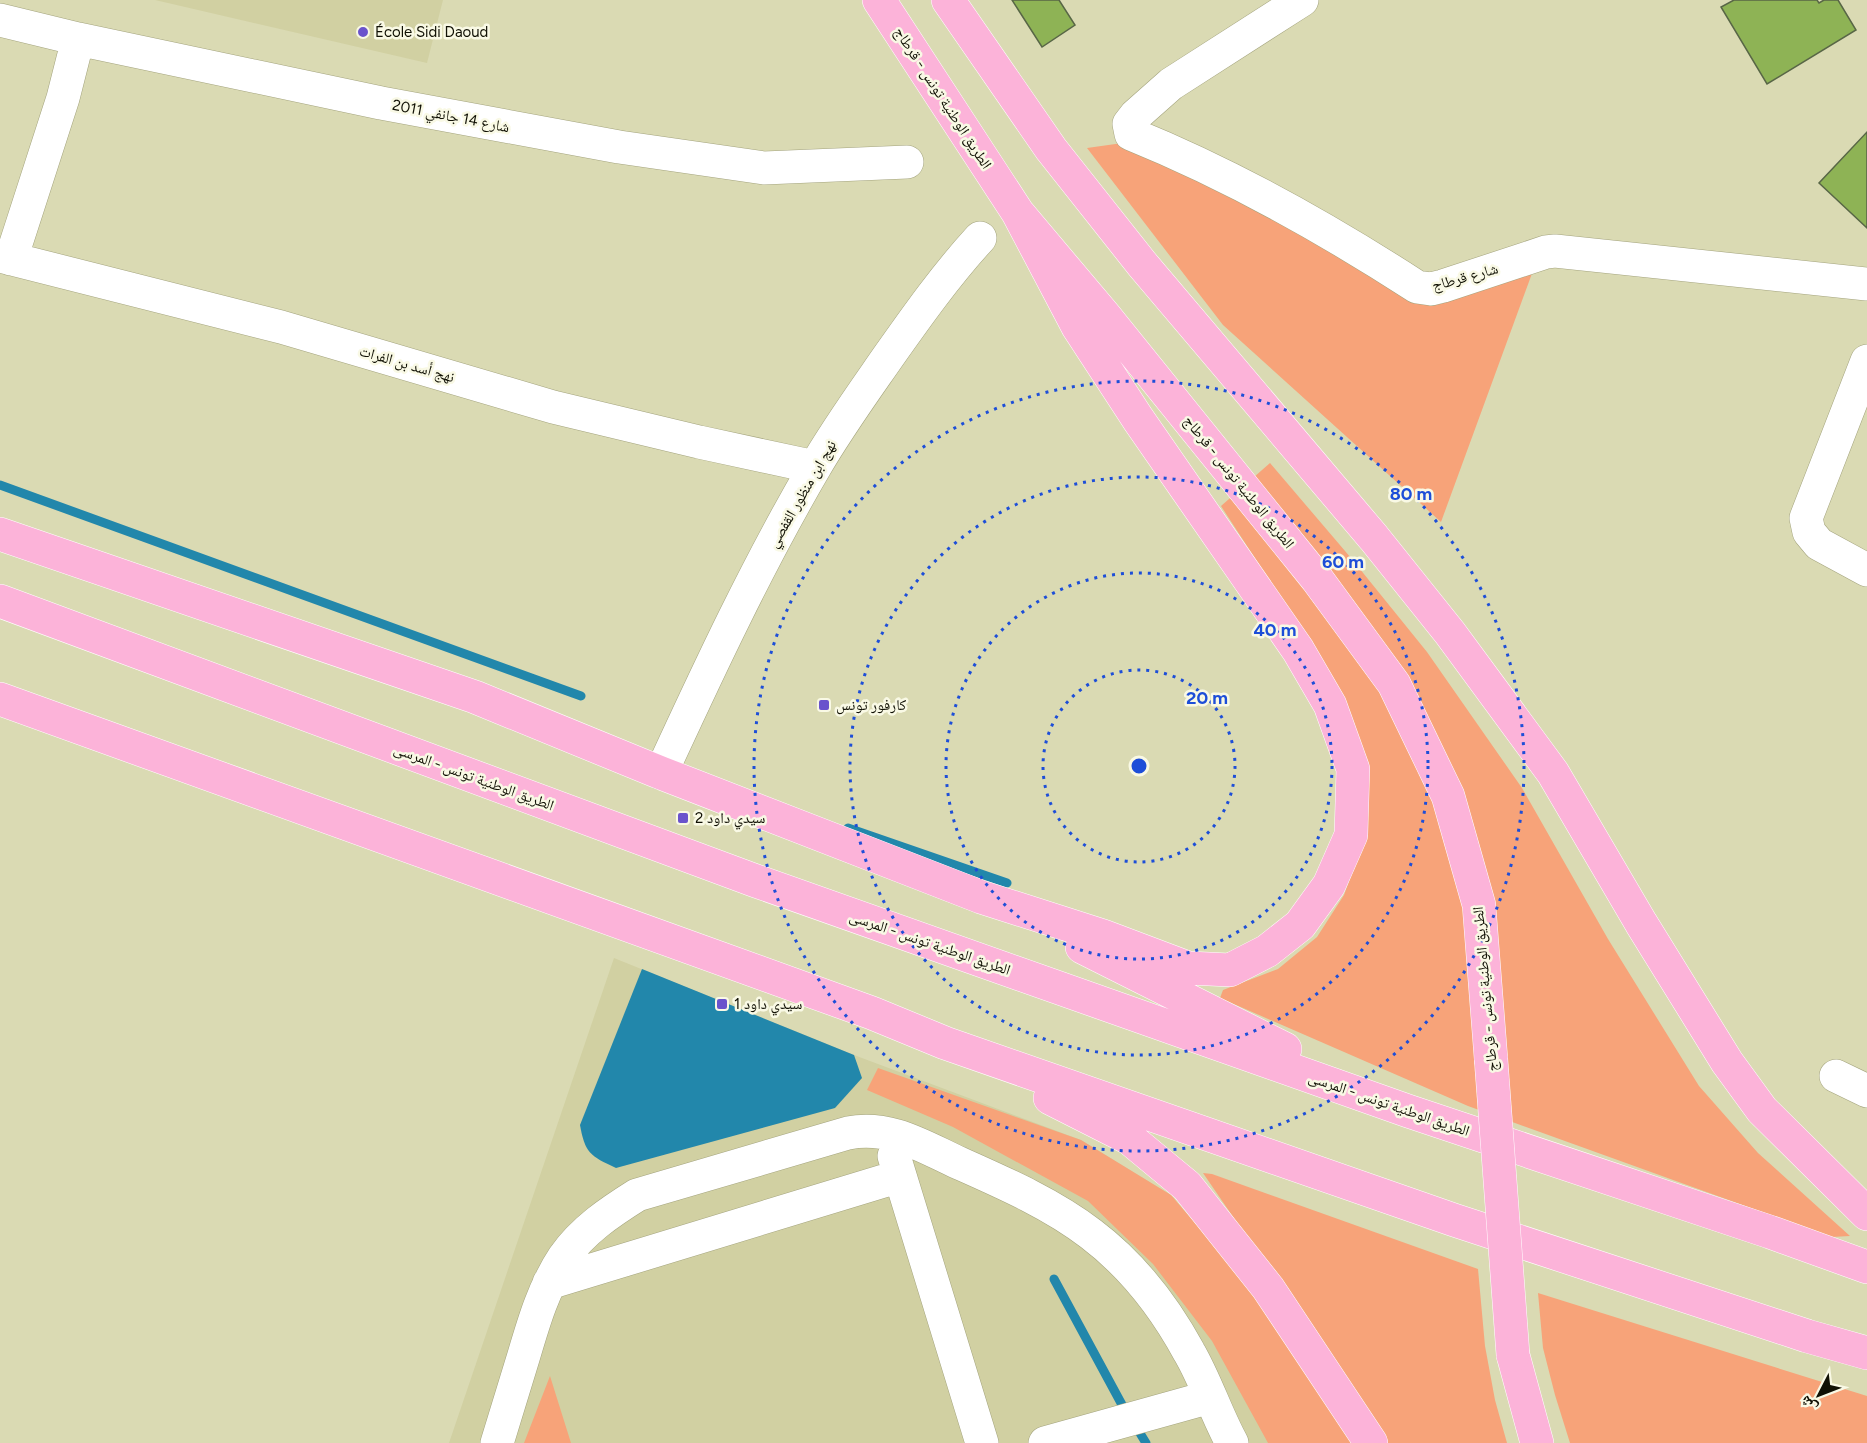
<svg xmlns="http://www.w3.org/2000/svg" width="1867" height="1443" font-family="Figtree,'Noto Naskh Arabic',sans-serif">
<rect width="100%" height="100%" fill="#dadab3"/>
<path fill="#d1d0a2" d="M155 0H443L427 63Z
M614 958 854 1055 1081 1140 1171 1195 1357 1443H449Z"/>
<path fill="#f7a379" d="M1151 139 1406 284 1534 268 1441 522 1223 325 1087 148Z
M1270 463 1351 558 1427 652 1522 788 1608 939 1699 1086 1758 1153 1850 1236 1831 1237 1468 1106 1220 998 1223 990 1278 969 1317 937 1344 895 1365 837 1310 643 1221 506Z
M878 1068 1081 1140 1171 1195 1254 1292 1357 1443H1268L1212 1341 1153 1264 1088 1201 953 1127 867 1090Z
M1203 1173 1212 1174 1478 1269 1485 1346 1495 1400 1507 1443H1388Z
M1538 1293 1867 1396V1443H1570L1555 1395 1543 1348Z
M550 1376 571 1443H524Z"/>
<path fill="#2287ab" d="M642 969 854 1055 862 1078 835 1108 616 1168C590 1156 585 1153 580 1125Z"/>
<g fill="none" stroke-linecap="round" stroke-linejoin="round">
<path stroke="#2287ab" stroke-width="9" d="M0 485 581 696
M848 828 1007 883
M1054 1279 1127 1414
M1135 1425 1146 1443"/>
</g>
<path fill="#8eb355" stroke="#586646" stroke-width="1.5" d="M1012 0H1059L1075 25 1042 47Z
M1734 0H1817L1819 3 1824 0H1838L1856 30 1767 84 1721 7Z
M1867 132V228L1819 183Z"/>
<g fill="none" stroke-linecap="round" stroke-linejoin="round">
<defs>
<path id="minor" d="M1302 0 1171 84 1136 115 1129 124 1131 134C1232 175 1326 228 1417 287L1431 289 1443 286 1546 252 1555 251 1867 284
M0 20 78 39 381 103 619 147 764 168 907 162
M0 256 281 327 553 407 699 442 815 467
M11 259 63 98 78 39
M1867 361 1806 518 1809 532 1819 544 1867 570
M661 773C709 669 757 566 815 467 837 429 863 393 888 357 917 316 946 275 980 238
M1836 1076 1867 1091
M894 1156 982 1443
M549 1283 900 1176
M497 1443C506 1414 515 1384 524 1355 534 1321 544 1287 564 1257 583 1230 610 1212 637 1195L848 1133C890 1125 922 1146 959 1163 1004 1183 1052 1204 1091 1234 1132 1265 1165 1308 1189 1352 1206 1381 1216 1414 1232 1443
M1045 1443 1210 1397"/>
<path id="highway" d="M879 0 1018 213 1104 315 1317 579 1394 684 1448 796 1479 905 1491 1059
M948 0 1051 149 1142 264 1374 538 1450 633 1553 773 1641 923 1727 1062 1762 1110 1867 1214
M0 534 475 697 661 773 981 897 1103 936 1188 968 1230 970 1267 951 1300 925 1329 885 1351 835 1353 769 1330 705 1298 650 1138 419 1078 327 1018 213
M0 601 756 881 1408 1111 1770 1232 1867 1267
M0 699 872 1013 945 1043 1454 1220 1807 1336 1867 1353
M1082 947 1285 1049
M1050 1098 1129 1138 1187 1186 1268 1288 1371 1443
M1513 1355 1537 1443"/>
</defs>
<use href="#minor" stroke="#a4a47e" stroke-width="34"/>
<use href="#highway" stroke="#fff" stroke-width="34"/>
<use href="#minor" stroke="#fff" stroke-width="33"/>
<use href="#highway" stroke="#fcb3d9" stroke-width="33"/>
<defs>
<path id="highway-bridge" d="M1491 1059 1513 1355"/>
</defs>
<use href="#highway-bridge" stroke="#fff" stroke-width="34" stroke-linecap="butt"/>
<use href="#highway-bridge" stroke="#fcb3d9" stroke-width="33"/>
</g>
<g fill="none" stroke="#1d4ed8" stroke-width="3" stroke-dasharray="3 6">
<circle cx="1139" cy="766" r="96"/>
<circle cx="1139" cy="766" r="193"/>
<circle cx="1139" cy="766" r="289"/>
<circle cx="1139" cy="766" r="385"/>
</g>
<g fill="#6a53cc" stroke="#f9f9e5" stroke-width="2">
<circle cx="363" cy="32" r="6"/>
<rect x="818" y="699" width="12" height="12" rx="3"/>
<rect x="677" y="812" width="12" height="12" rx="3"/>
<rect x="716" y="998" width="12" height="12" rx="3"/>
</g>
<g text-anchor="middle" stroke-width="5" stroke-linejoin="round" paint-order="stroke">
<g font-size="15" fill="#101004" stroke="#f9f9e5" text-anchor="start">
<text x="375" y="37">École Sidi Daoud</text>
<text x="836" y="710">كارفور تونس</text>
<text x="695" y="823">سيدي داود 2</text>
<text x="734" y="1009">سيدي داود 1</text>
</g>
<g font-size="15" fill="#101004" stroke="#f9f9e5">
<text transform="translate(943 98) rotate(57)" y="5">الطريق الوطنية تونس - قرطاج</text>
<text transform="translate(451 116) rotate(11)" y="5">شارع 14 جانفي 2011</text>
<text transform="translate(1465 277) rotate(-15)" y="5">شارع قرطاج</text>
<text transform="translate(407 364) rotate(16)" y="5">نهج أسد بن الفرات</text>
<text transform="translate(1239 482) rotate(51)" y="5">الطريق الوطنية تونس - قرطاج</text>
<text transform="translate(802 494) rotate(-60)" y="5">نهج ابن منظور القفصي</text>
<text transform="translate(474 777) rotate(20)" y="5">الطريق الوطنية تونس - المرسى</text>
<text transform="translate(930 943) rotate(19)" y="5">الطريق الوطنية تونس - المرسى</text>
<text transform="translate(1485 989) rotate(-95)" y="5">الطريق الوطنية تونس - قرطاج</text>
<text transform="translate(1389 1104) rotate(19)" y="5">الطريق الوطنية تونس - المرسى</text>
</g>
</g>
<circle cx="1139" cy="766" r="9" fill="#1d4ed8" stroke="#f9f9e5" stroke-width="3"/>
<g font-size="18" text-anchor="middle" font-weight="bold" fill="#1d4ed8" stroke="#f9f9e5" stroke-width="5" stroke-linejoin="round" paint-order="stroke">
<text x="1411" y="500">80 m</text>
<text x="1343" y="568">60 m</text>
<text x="1275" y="636">40 m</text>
<text x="1207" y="704">20 m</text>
</g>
<g transform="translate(1819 1395) rotate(228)" stroke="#f9f9e5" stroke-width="4.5" paint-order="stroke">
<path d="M0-4.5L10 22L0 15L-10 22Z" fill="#101004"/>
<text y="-9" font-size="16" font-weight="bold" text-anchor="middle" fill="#101004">ش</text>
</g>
</svg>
